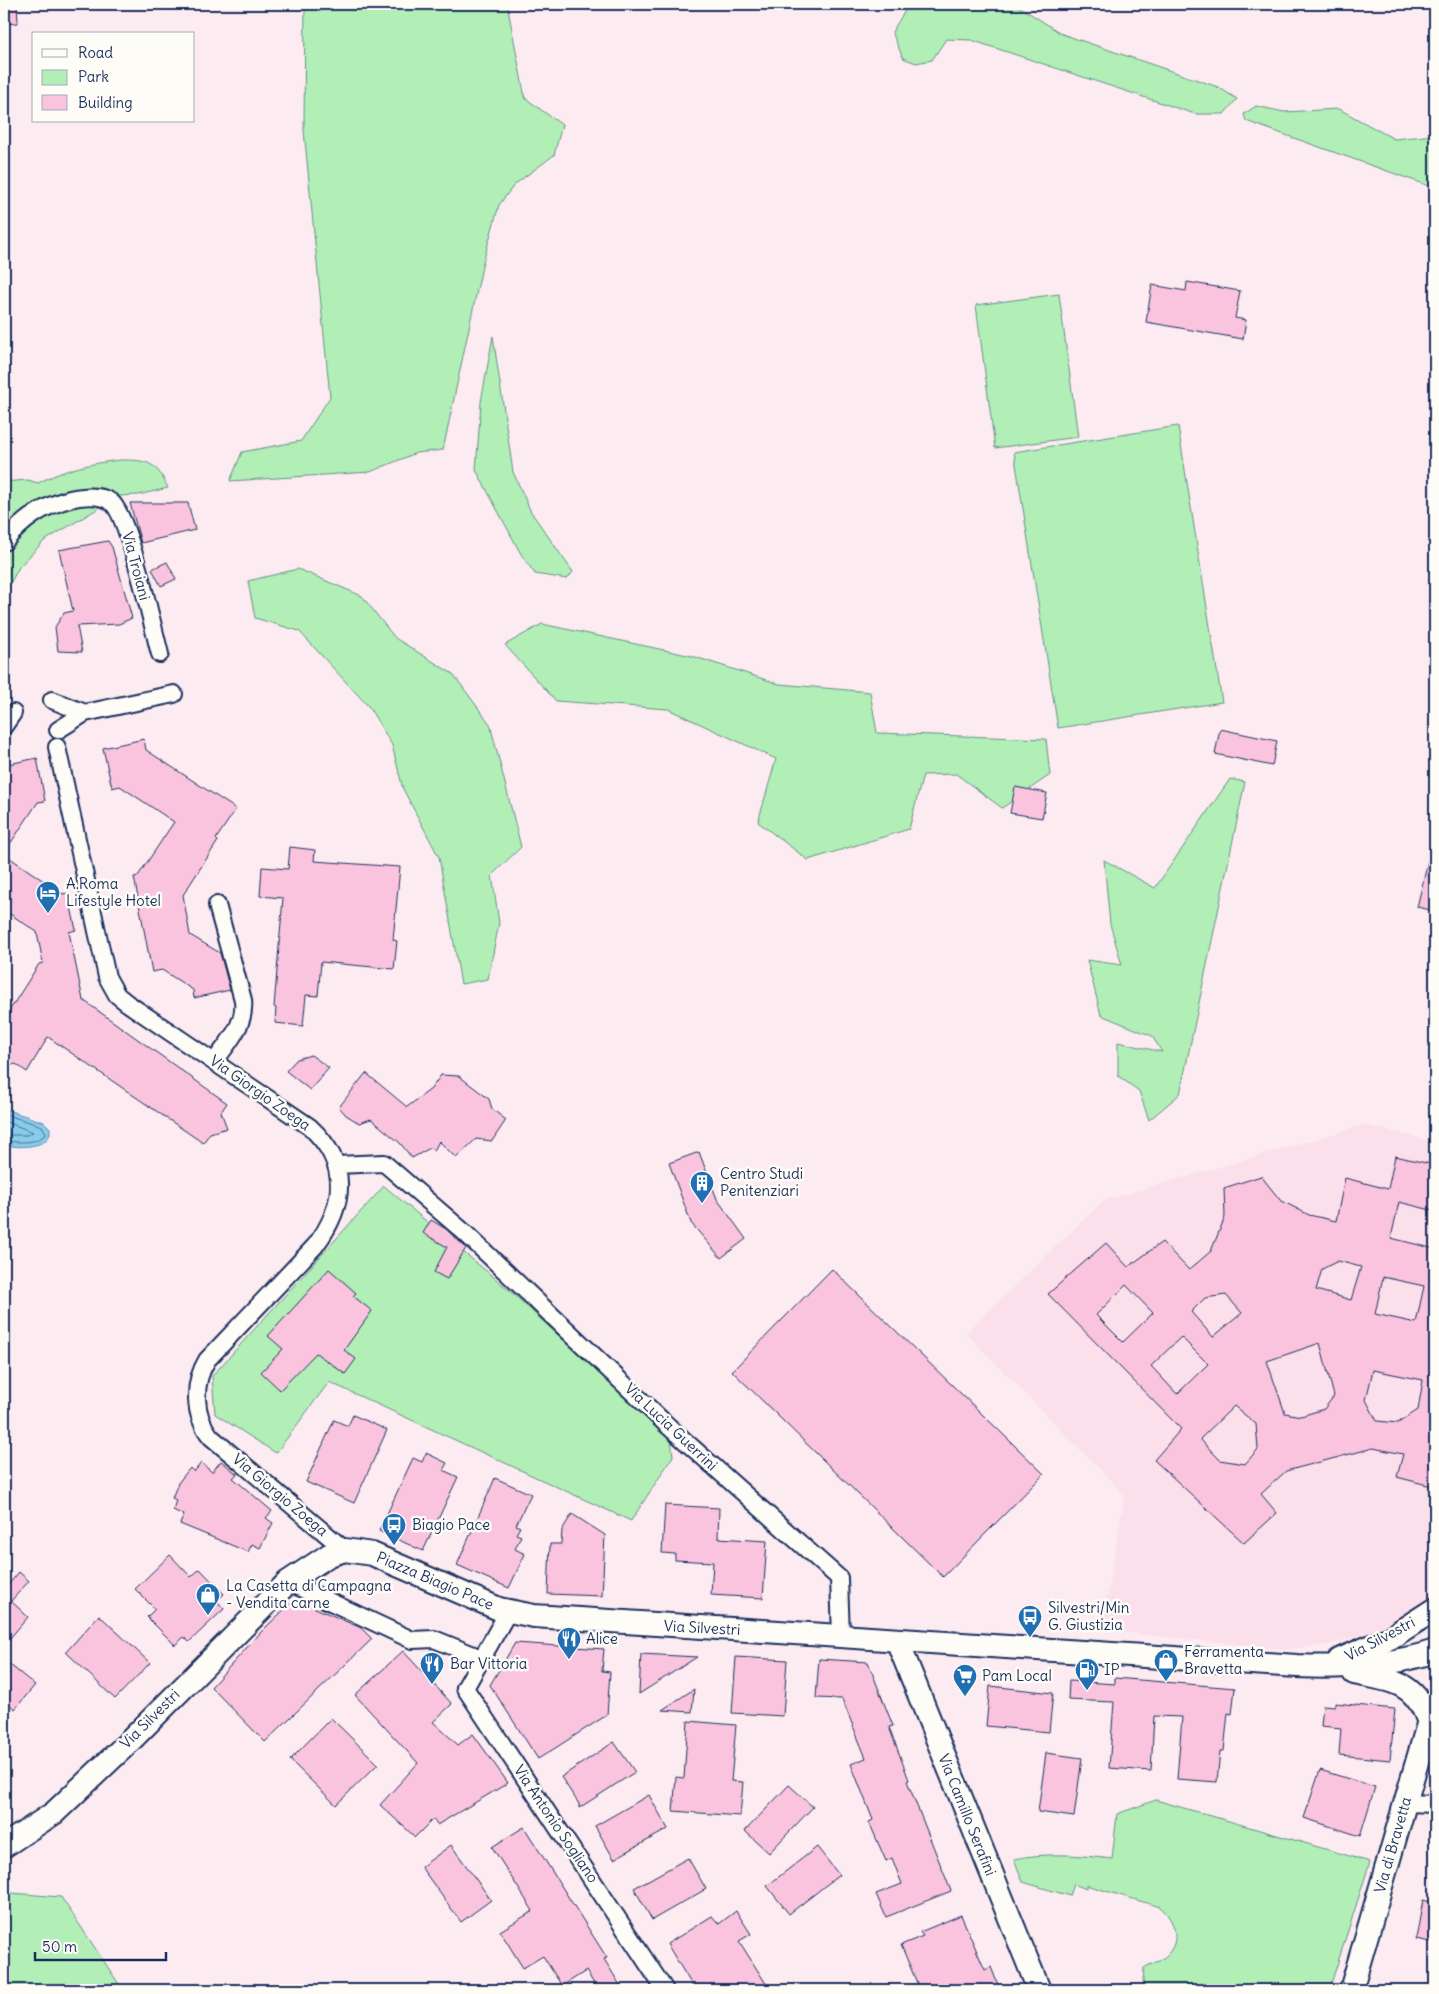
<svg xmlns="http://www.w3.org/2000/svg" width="1439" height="1994" font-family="Delius,sans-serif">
<rect width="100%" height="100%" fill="#fcebf0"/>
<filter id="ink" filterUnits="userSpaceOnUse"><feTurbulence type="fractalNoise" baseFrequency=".02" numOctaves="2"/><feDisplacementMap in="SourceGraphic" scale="10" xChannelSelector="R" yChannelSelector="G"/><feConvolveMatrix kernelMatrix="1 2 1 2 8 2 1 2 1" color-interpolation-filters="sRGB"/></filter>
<g filter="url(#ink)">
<path fill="#fbdfeb" d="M1365 1125 1435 1142V1595L1381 1629 1328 1645 1285 1649 1101 1630 1125 1495 966 1333 1103 1201Z"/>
<path fill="#b1efb6" stroke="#668f8a" d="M305 4H507L525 98 562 125 554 155 514 185 499 205 483 262 443 450 416 453 370 472 230 481 242 452 301 441 330 397 304 130Z
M909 4H1015L1062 34 1218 87 1237 99 1224 114H1195L971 40 946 39 932 60 916 63 903 58 892 32Z
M1256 106 1284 112 1339 109 1394 139 1435 135V188L1246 121 1244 114Z
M1059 294 1078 437 995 448 976 305Z
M493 336 513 472 531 512 573 572 567 579 535 574 521 554 476 470 481 402Z
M1178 426 1222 702 1058 728 1014 452Z
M121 460C149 460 156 462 168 488L138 495 119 496 44 541 19 567 4 595V482L28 480 38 483C65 469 91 463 121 460Z
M298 569 362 596 395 638 453 674 490 724 521 847 492 875 499 923 488 979 461 984 439 857 403 789 392 745 369 707 299 631 255 618 248 581Z
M542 624 692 656 779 684 870 692 877 733 1046 739 1050 775 1002 808 956 774 923 775 909 829 808 860 758 822 776 759 668 709 556 701 505 645Z
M1230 779 1245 782 1180 1094 1149 1120 1139 1091 1118 1076V1042L1162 1052 1152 1036 1101 1015 1087 960 1122 965 1110 924 1104 860 1155 888Z
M384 1186 509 1290 671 1439 673 1456 631 1521 329 1382 276 1453 215 1414 212 1376Z
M1156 1800 1370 1862 1329 1990H1146L1143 1981 1144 1968C1151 1963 1160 1962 1166 1956 1182 1941 1175 1920 1160 1907L1086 1885V1889L1074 1884 1070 1896 1023 1882 1014 1859C1047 1852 1079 1855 1112 1859L1117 1814Z
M11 1893 61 1897 123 1990H4V1900Z"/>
<path fill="#88ccea" stroke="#5c8db2" d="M4 1109 44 1122 50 1128C53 1149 18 1148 4 1145Z"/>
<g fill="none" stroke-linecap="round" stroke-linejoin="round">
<path stroke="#476e96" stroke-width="1" d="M4 1114 42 1126 46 1133C38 1145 16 1142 4 1141
M4 1121 33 1132 27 1135H4"/>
</g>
<path fill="#fac4de" stroke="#1b2f5e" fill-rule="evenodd" d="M4 4H17L18 23 4 24Z
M1187 282 1240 291 1235 318 1246 320 1243 339 1146 322 1152 285 1186 291Z
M130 503H188L195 530 141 543Z
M108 541 112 547 132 618 119 624 77 626 82 652 58 651 55 627 64 613 73 611 59 550Z
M167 562 176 579 161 586 152 569Z
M1220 729 1277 741 1272 766 1215 754Z
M144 739 146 750 236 809 216 839 218 841 183 895 190 935 220 953 230 990 194 998 193 990 162 970 152 972 134 877 138 876 174 822 120 786 112 788 103 748Z
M37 758 45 801 38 802 4 853V765Z
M1015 787 1047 793 1042 818 1010 813Z
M290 847 315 850 314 861 400 867 393 940 397 941 394 969 321 962 318 996 306 995 303 1026 275 1023 276 1008 274 1007 283 898 260 896 262 867 288 869Z
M1430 853 1435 854V911L1417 907Z
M4 854 63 894 68 893 76 930 69 932 83 1000 227 1103 221 1112 227 1128 210 1133 203 1143 48 1037 27 1072 16 1064 4 1067V1019L39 964 43 963 37 932 4 910Z
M311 1055 329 1068 310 1090 286 1071 297 1059Z
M366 1073 407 1107 431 1089 441 1075 459 1076 489 1099 492 1109 506 1120 492 1141 476 1139 456 1158 439 1141 434 1151 430 1148 412 1158 400 1143 371 1119 359 1123 346 1115 339 1107Z
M699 1152 717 1199 746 1239 721 1258 691 1223 669 1163Z
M1395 1156 1435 1165V1211L1399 1202 1391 1238 1435 1249V1487L1397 1477 1403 1454 1373 1448 1286 1471 1261 1494 1277 1513 1244 1543 1154 1460 1181 1429 1048 1294 1106 1243 1128 1267 1162 1242 1189 1270 1211 1251 1225 1217 1224 1188 1261 1176 1280 1200 1309 1215 1336 1221 1345 1178 1388 1189ZM1338 1261 1361 1267 1351 1300 1316 1290 1322 1269ZM1383 1277 1424 1286 1416 1323 1375 1314ZM1126 1285 1153 1313 1123 1342 1096 1315ZM1226 1295 1242 1313 1213 1337 1191 1312 1205 1298ZM1181 1337 1208 1364 1177 1394 1151 1366ZM1320 1343 1334 1396 1324 1409 1301 1416 1285 1413 1267 1361ZM1373 1370 1423 1380 1418 1410 1398 1423 1377 1421 1366 1400ZM1234 1406 1256 1424 1258 1449 1245 1464 1220 1460 1200 1439Z
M431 1220 446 1229 466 1248 447 1279 434 1272 447 1247 423 1233Z
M329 1269 356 1293 353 1296 372 1311 344 1350 356 1359 345 1374 316 1353 280 1390 261 1372 283 1349 268 1336Z
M832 1269 1044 1474 943 1577 732 1371Z
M353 1415 387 1430 354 1503 306 1482 334 1420 348 1426Z
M426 1453 447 1463 443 1470 458 1477 423 1551 379 1531 413 1458 422 1462Z
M221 1461 237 1474 233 1478 272 1511 266 1518 273 1523 260 1548 252 1544 248 1552 180 1524 184 1515 173 1510 176 1500 172 1498 178 1483 190 1468 194 1472 201 1463 212 1472Z
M495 1478 531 1494 516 1525 520 1527 516 1534 521 1536 515 1549 525 1554 509 1588 457 1565Z
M665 1505 719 1508 718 1538 767 1541 763 1598 711 1595 713 1562 675 1560V1554L662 1553Z
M572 1514 605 1535 602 1596 548 1594 550 1544H561L562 1530Z
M170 1555 191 1577 200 1569 224 1594 217 1601 224 1609 189 1642 184 1637 175 1645 147 1617 155 1609 135 1589Z
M19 1572 29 1581 11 1601 28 1617 4 1645V1590Z
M295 1599 361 1628 372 1639 265 1742 211 1687 262 1631Z
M99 1615 150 1663 115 1699 66 1652Z
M515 1643 604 1649 602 1671 610 1672 607 1715 538 1759 490 1685Z
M403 1651 452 1704 433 1722 458 1745 473 1734 508 1783 437 1825 433 1819 415 1837 380 1805 418 1763 355 1695Z
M641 1654 697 1657 639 1694Z
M736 1657 787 1660 783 1716 732 1713Z
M819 1659 868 1662 893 1726 889 1727 909 1780 907 1781 951 1891 886 1917 876 1894 902 1884 892 1858 886 1861 869 1822 873 1820 851 1764 866 1758 842 1699 816 1698Z
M4 1660 35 1685 15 1709 4 1700Z
M1115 1678 1235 1688 1232 1714 1228 1713 1224 1751H1220L1217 1782 1177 1779 1182 1717 1154 1716 1151 1771 1109 1768 1114 1702 1068 1700 1069 1681 1115 1684Z
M990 1686 1053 1693 1049 1732 986 1726Z
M694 1689 692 1712 662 1710Z
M1335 1703 1395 1709 1390 1760 1339 1755 1341 1728 1321 1726 1323 1705 1335 1706Z
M331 1718 378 1764 336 1805 290 1760Z
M688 1721 736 1725 731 1781 743 1782 740 1816 673 1811 676 1777 684 1778Z
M614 1742 635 1772 579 1808V1804L561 1777Z
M1046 1753 1082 1758 1074 1817 1038 1812Z
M1320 1770 1375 1787 1360 1836 1304 1818Z
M789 1785 813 1807 769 1853 745 1831Z
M649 1795 668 1829 614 1859 595 1826Z
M524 1827 607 1958 604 1959 623 1990H598L586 1971 562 1986 543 1956 523 1968 500 1931 533 1911 492 1847Z
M451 1845 491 1900 461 1922 421 1867Z
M817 1847 839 1875 789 1914 767 1886Z
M688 1858 706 1889 652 1920 634 1888Z
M1423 1900 1435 1903V1943L1416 1939Z
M736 1911 751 1934 739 1941 770 1990H695L667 1944 712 1916 719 1924Z
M961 1915 985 1970 991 1967 1000 1990H920L901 1945 923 1936 920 1932Z"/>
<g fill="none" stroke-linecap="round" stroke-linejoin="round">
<defs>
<path id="street" d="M4 542C23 520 42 506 70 499 83 496 100 494 111 502 128 513 153 628 160 654
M52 700 85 713
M4 726 13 713
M58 730 85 713 174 694
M57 747 107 977 117 995 127 1003 310 1127C350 1164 346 1205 315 1246L207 1360C193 1383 193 1415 211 1437L345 1550
M215 1061C228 1042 246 1025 243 1000L217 905
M336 1165 384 1163 464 1232 667 1425 839 1578 841 1636
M288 1582 412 1640 434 1639 481 1658
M508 1612 465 1688 665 1990
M1405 1803 1435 1804"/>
<path id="secondary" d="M897 1640 1039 1990
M1339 1660 1390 1638 1435 1609
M1354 1673C1392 1681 1416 1681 1429 1723
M4 1846 54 1813 130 1741 288 1582 329 1555 345 1550 372 1554 499 1609 534 1616 1297 1666C1344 1668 1391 1666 1435 1651
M1351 1990 1435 1700"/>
</defs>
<use href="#street" stroke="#1b2f5e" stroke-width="20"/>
<use href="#secondary" stroke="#1b2f5e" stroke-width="26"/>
<use href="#street" stroke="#fdfcf7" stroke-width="16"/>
<use href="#secondary" stroke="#fdfcf7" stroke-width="22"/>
</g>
</g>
<defs>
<symbol id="hotel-pin" viewBox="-11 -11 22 30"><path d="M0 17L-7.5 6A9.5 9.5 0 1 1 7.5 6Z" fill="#1f6fb2" stroke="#fdfcf7"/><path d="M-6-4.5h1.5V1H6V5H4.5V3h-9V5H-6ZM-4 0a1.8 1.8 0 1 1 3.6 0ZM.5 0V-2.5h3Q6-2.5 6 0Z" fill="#fff"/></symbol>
<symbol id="building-pin" viewBox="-11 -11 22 30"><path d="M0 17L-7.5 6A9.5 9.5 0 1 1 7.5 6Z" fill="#1f6fb2" stroke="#fdfcf7"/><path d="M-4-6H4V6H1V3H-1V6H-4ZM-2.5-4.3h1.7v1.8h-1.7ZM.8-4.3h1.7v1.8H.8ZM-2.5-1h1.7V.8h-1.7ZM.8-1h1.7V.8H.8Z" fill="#fff"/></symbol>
<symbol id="bus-pin" viewBox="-11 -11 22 30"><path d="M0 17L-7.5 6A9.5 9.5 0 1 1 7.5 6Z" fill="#1f6fb2" stroke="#fdfcf7"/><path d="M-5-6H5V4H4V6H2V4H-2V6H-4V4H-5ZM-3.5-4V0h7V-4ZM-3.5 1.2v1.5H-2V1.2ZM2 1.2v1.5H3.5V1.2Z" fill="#fff"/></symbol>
<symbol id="shop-pin" viewBox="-11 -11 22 30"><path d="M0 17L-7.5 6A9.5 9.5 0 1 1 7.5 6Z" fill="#1f6fb2" stroke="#fdfcf7"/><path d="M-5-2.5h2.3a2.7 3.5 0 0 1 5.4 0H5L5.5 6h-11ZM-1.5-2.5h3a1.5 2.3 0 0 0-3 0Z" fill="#fff"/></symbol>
<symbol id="restaurant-pin" viewBox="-11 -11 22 30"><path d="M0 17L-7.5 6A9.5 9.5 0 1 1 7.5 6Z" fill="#1f6fb2" stroke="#fdfcf7"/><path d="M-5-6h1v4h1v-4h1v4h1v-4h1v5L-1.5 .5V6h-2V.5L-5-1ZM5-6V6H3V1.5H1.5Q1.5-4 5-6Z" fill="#fff"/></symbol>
<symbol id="fuel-pin" viewBox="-11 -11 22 30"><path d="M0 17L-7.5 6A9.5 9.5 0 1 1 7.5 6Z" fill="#1f6fb2" stroke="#fdfcf7"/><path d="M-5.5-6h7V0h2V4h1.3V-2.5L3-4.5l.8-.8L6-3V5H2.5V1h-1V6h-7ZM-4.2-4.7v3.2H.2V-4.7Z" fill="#fff"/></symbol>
<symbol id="supermarket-pin" viewBox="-11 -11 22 30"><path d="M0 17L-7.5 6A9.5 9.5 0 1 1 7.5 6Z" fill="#1f6fb2" stroke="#fdfcf7"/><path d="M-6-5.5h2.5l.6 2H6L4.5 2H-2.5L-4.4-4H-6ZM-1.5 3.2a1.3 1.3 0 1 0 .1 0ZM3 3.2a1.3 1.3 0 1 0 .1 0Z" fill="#fff"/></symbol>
</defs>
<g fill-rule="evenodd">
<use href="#hotel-pin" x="34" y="879" width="28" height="38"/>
<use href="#building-pin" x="688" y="1169" width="28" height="38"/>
<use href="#bus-pin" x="380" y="1511" width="28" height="38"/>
<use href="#shop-pin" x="194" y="1581" width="28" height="38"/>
<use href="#bus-pin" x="1016" y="1603" width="28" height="38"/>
<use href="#restaurant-pin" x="555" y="1625" width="28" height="38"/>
<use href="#shop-pin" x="1152" y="1647" width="28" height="38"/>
<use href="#restaurant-pin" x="418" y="1650" width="28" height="38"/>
<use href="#fuel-pin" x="1073" y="1656" width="28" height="38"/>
<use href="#supermarket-pin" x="951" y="1662" width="28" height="38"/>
</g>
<g text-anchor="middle" stroke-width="5" stroke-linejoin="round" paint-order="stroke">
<g font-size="15" fill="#1b2f5e" stroke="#fdfcf7">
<text transform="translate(136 566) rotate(75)" y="5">Via Troiani</text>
<text transform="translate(260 1093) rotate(35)" y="5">Via Giorgio Zoega</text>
<text transform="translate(671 1427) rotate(43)" y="5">Via Lucia Guerrini</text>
<text transform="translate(280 1495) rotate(40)" y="5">Via Giorgio Zoega</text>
<text transform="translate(435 1581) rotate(23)" y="5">Piazza Biagio Pace</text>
<text transform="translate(702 1628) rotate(3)" y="5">Via Silvestri</text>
<text transform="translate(1380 1639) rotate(-28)" y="5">Via Silvestri</text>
<text transform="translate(150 1719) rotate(-45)" y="5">Via Silvestri</text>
<text transform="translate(967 1815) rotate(68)" y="5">Via Camillo Serafini</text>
<text transform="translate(556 1824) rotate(56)" y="5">Via Antonio Sogliano</text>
<text transform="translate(1393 1845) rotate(-74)" y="5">Via di Bravetta</text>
</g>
<g font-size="15" fill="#1b2f5e" stroke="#fdfcf7" text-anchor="start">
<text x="66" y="889">A.Roma<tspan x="66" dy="17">Lifestyle Hotel</tspan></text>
<text x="720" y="1179">Centro Studi<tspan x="720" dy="17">Penitenziari</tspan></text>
<text x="412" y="1530">Biagio Pace</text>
<text x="226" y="1591">La Casetta di Campagna<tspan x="226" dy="17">- Vendita carne</tspan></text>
<text x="1048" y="1613">Silvestri/Min<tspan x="1048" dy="17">G. Giustizia</tspan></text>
<text x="586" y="1644">Alice</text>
<text x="1184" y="1657">Ferramenta<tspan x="1184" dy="17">Bravetta</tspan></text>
<text x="450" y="1669">Bar Vittoria</text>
<text x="1104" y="1675">IP</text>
<text x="982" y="1681">Pam Local</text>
</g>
</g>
<rect width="1439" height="1994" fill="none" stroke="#fdfcf7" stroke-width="20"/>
<rect x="10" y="10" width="1419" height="1974" fill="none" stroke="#1b2f5e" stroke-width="2" filter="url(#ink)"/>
<rect x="32" y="32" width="162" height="90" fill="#fdfcf7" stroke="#a3aaba"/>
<rect x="42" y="49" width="25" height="8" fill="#fdfcf7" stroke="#a3aaba"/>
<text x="78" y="58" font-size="15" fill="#1b2f5e">Road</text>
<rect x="42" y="70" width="25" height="15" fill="#b1efb6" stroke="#a3aaba"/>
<text x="78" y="82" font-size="15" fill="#1b2f5e">Park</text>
<rect x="42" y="95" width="25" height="15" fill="#fac4de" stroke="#a3aaba"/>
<text x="78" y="108" font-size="15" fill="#1b2f5e">Building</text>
<path d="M35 1952v8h131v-8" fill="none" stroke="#1b2f5e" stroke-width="2.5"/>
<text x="42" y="1952" font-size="15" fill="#1b2f5e" stroke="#fdfcf7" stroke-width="4" paint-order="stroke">50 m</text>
</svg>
